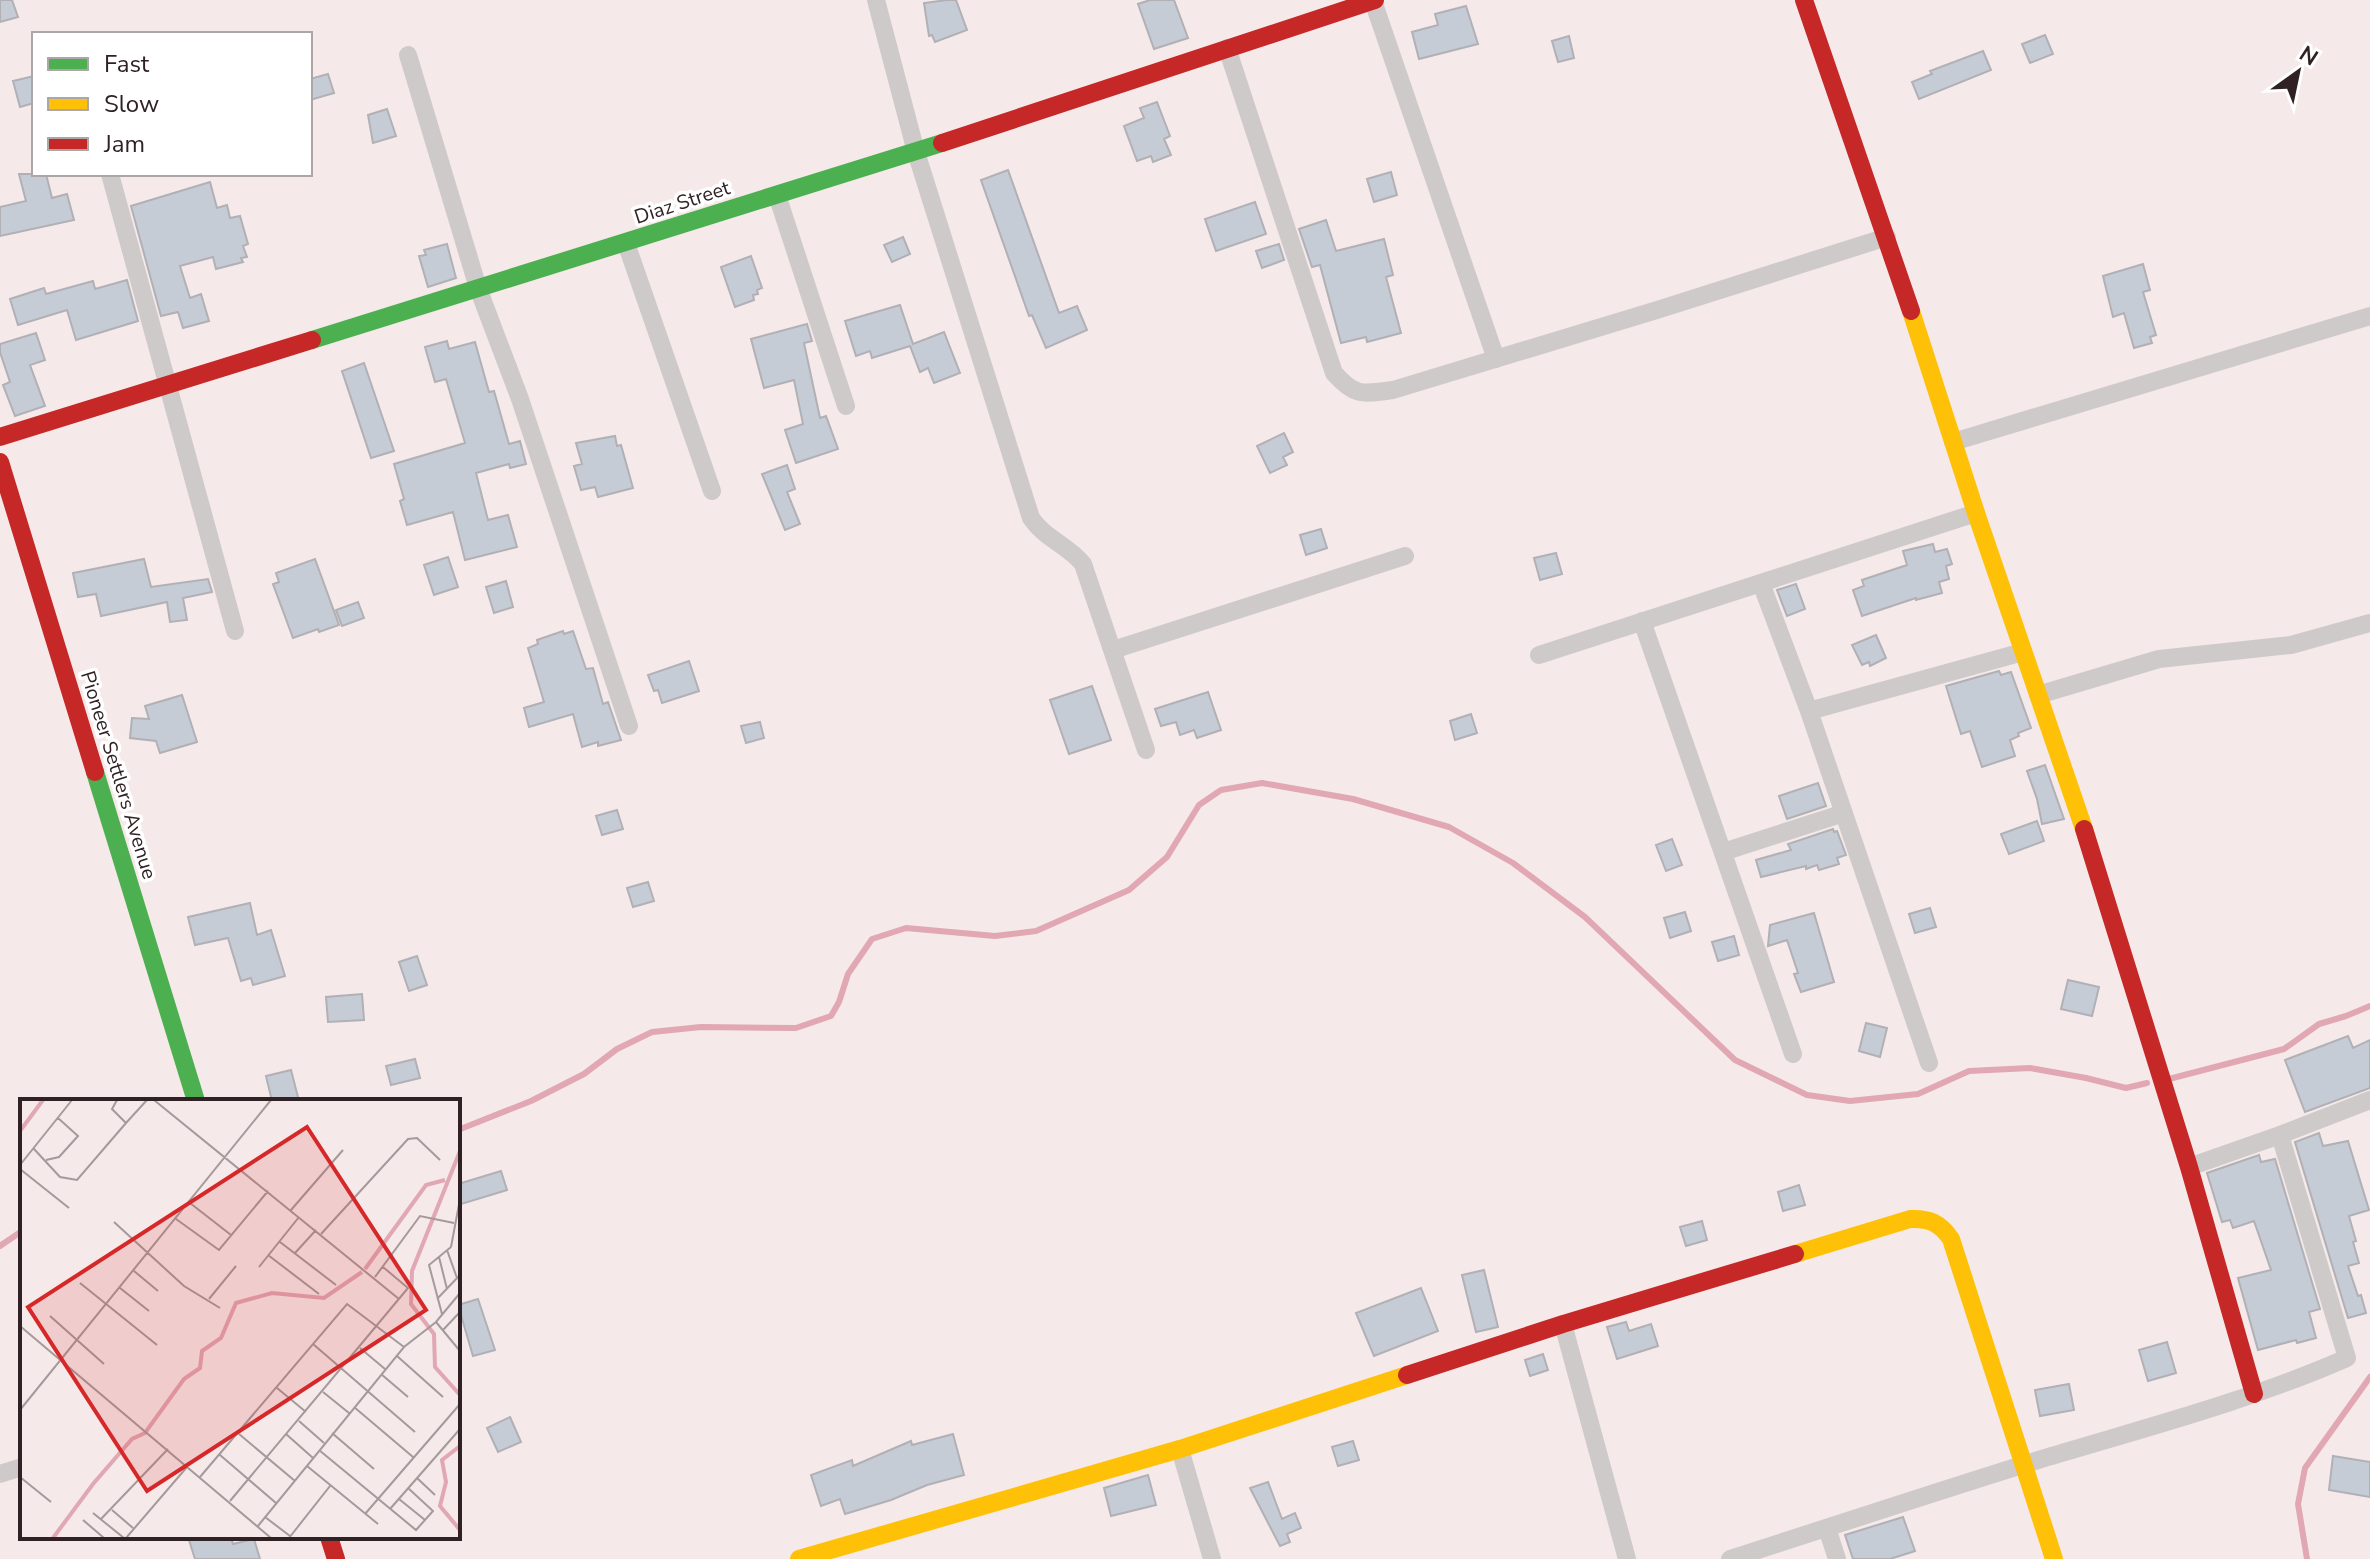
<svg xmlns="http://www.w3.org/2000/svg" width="2370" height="1559" font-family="'Nunito Sans',sans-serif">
<rect width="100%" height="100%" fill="#f5e9ea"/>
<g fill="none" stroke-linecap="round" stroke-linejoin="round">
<path stroke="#e1a7b2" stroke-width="6" d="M2169 1079 2284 1049 2319 1024 2346 1016 2370 1006
M458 1130 531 1101 584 1074 617 1049 652 1032 701 1027 796 1028 831 1016 839 1002 848 974 872 939 906 928 995 936 1036 931 1129 890 1167 857 1199 805 1221 790 1262 783 1353 799 1449 827 1513 863 1585 917 1735 1060 1807 1095 1850 1101 1918 1094 1969 1071 2030 1068 2086 1078 2126 1088 2147 1083
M0 1246 22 1231
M2307 1559 2298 1504 2305 1468 2370 1377"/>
</g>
<path fill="#c6ccd6" stroke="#b1b0b5" stroke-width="2" d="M0 0H12L18 17 0 22Z
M947 0H956L967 30 935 42 932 35 929 36 924 3Z
M1150 0H1174L1188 38 1154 49 1138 4Z
M1466 6 1478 44 1419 59 1412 32 1438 25 1435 14Z
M2045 35 2053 54 2030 63 2022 44Z
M1569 36 1574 58 1558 62 1552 41Z
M1983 51 1991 70 1919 99 1912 82 1932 74 1930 71Z
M328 74 334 93 310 100V79Z
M34 76V103L20 107 13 81Z
M1157 102 1170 136 1164 139 1171 155 1153 162 1151 156 1137 161 1124 126 1144 118 1140 108Z
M387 109 396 136 373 143 368 115Z
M1008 170 1059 313 1077 306 1087 330 1046 348 1032 315 1029 316 981 180Z
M1391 172 1397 195 1374 202 1367 179Z
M19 174H46L52 198 67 194 74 220 0 236V207L26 201Z
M210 182 217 208 227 205 230 218 240 216 248 244 243 246 247 257 241 258 243 262 216 269 213 257 180 266 190 298 201 294 209 321 183 328 178 312 161 316 131 206Z
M1255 202 1266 234 1216 251 1205 219Z
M1326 220 1336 251 1384 239 1393 275 1386 277 1401 333 1367 342 1366 337 1341 343 1320 265 1312 267 1299 229Z
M903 237 910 254 892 262 884 245Z
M447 244 456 278 428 287 419 256 426 255 424 250Z
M1279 244 1284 260 1262 268 1256 251Z
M751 256 762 288 757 290 758 294 753 295 754 300 735 307 721 267Z
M2143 264 2150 290 2143 292 2156 335 2150 337 2152 343 2134 348 2124 313 2113 317 2103 276Z
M127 280 138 321 76 340 67 310 18 325 10 299 44 288 46 294 93 281 95 289Z
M900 305 913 344 944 332 960 373 934 383 928 368 920 372 910 346 872 358 870 351 856 356 845 321Z
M807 324 812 341 804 343 820 418 826 416 838 449 796 463 785 430 803 424 794 380 764 388 751 339Z
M36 333 45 360 30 365 45 406 15 416 3 385 10 382 0 352V344Z
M447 341 449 349 475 342 489 392 494 391 509 444 520 441 526 464 510 468 509 464 476 473 488 520 508 515 517 547 465 560 453 512 407 525 400 501 404 499 394 464 465 443 446 379 435 382 425 347Z
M364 363 394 451 371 458 342 371Z
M1284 433 1293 452 1283 457 1287 465 1270 473 1257 446Z
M615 436 617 446 621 445 633 488 598 497 595 487 581 490 574 466 582 464 576 443Z
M787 465 795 489 787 492 800 524 785 530 762 474Z
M1321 529 1327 548 1306 555 1300 535Z
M1933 544 1935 552 1947 549 1952 564 1946 566 1949 579 1939 582 1942 593 1916 600V598L1862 616 1853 590 1864 586 1862 580 1907 565 1903 551Z
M1556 553 1562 574 1540 580 1534 558Z
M448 557 458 587 434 595 424 565Z
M144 559 151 587 208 579 212 592 183 598 187 620 170 622 167 602 101 616 96 594 78 597 73 573Z
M315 559 339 625 319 632 318 629 293 638 273 584 279 582 276 573Z
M506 581 513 607 494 613 486 587Z
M1796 584 1805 609 1787 616 1777 590Z
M358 602 364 618 342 626 336 610Z
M563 631 564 634 573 631 586 669 593 668 603 704 608 702 621 740 598 746V742L582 747 573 714 529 727 524 708 544 702 528 648 538 644 537 640Z
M1876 635 1886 658 1870 666 1869 662 1862 665 1852 645Z
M689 661 699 691 662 703 658 690 654 691 648 675Z
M1999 671 2001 675 2011 672 2031 728 2018 733 2019 736 2010 740 2015 756 1982 767 1970 731 1961 734 1946 686Z
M1092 686 1111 740 1069 754 1050 700Z
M1208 692 1221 730 1197 738 1194 730 1180 735 1176 722 1161 726 1155 709Z
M182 695 197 742 160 753 156 741 130 738 132 718 149 719 145 706Z
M1471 714 1477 733 1455 740 1450 721Z
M760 722 764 738 746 743 741 726Z
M2045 765 2064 819 2042 824 2037 799 2027 771Z
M1818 783 1826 806 1787 819 1779 796Z
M617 810 623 829 602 835 596 816Z
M2037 821 2044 841 2009 854 2001 834Z
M1833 829 1834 832 1837 831 1846 855 1837 858 1839 864 1819 870 1817 865 1806 869V866L1761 877 1756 860 1791 850 1788 844Z
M1672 839 1682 865 1666 871 1656 845Z
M648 882 654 901 633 907 627 888Z
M250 903 257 935 271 930 285 976 253 985 251 978 241 981 228 938 195 945 188 917Z
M1930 908 1936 927 1915 933 1909 914Z
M1685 912 1691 931 1670 938 1664 918Z
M1814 913 1834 982 1801 992 1794 974 1798 973 1787 940 1768 946 1770 925Z
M1734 936 1739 955 1718 961 1712 942Z
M417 956 427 985 409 991 399 962Z
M2068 980 2099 987 2092 1016 2061 1009Z
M362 994 364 1020 328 1022 326 997Z
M1866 1023 1887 1028 1880 1057 1859 1051Z
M2348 1036 2353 1048 2370 1040V1088L2305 1112 2285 1060Z
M415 1059 420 1078 391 1085 386 1066Z
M291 1070 299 1101H272L266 1076Z
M2319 1133 2323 1146 2348 1141 2369 1210 2349 1216 2356 1241 2353 1242 2359 1263 2348 1266 2358 1296 2361 1295 2366 1313 2348 1318 2295 1142Z
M2259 1155 2261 1162 2275 1159 2320 1309 2309 1312 2316 1338 2297 1343 2296 1340 2258 1350 2238 1278 2271 1270 2254 1221 2233 1228 2230 1220 2222 1222 2207 1173Z
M501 1171 507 1190 458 1205V1184Z
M1799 1185 1805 1205 1783 1211 1778 1192Z
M1702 1221 1707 1240 1686 1246 1680 1227Z
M1484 1270 1498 1327 1476 1332 1462 1275Z
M1421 1288 1438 1331 1374 1356 1356 1313Z
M478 1299 495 1350 473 1356 458 1305Z
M1626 1322 1629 1331 1651 1324 1658 1346 1617 1359 1607 1327Z
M2167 1342 2176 1373 2148 1381 2139 1350Z
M1543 1354 1548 1370 1530 1376 1525 1360Z
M2069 1384 2074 1410 2040 1416 2035 1390Z
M510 1417 521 1442 498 1452 487 1428Z
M953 1434 964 1475 927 1485 891 1500 845 1514 840 1499 821 1506 811 1475 852 1460 853 1466 911 1441 912 1445Z
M1353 1441 1359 1460 1338 1466 1332 1447Z
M2333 1456 2370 1462V1497L2329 1490Z
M1148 1475 1156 1505 1111 1516 1104 1488Z
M1268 1482 1282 1519 1295 1513 1301 1528 1287 1534 1290 1542 1280 1546 1250 1488Z
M1903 1517 1915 1551 1890 1559H1853L1845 1535Z
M188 1537H231L233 1544 254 1539 260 1559H195Z"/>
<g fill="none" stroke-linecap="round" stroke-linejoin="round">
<path stroke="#cfcaca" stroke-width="18" d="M876 0 916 152 1031 518C1045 539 1068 545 1083 564L1146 750
M1373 1 1496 359
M1227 48 1334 373C1355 397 1363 394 1393 390L1657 310 1887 237
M408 55 478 288 520 399 629 726
M110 174 235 631
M777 195 846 406
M626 243 712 491
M1953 442 2370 316
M1761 583 1809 711 1929 1063
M1642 621 1793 1054
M1113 650 1405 556
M1539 655 1976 513
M2038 695 2159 659 2291 645 2370 623
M1809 711 2023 652
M1723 852 1844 813
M2189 1167 2280 1135 2370 1100
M1563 1324 1627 1559
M1180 1449 1212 1559
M0 1474 22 1467
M1827 1528 1837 1559
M1730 1559C1836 1525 1941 1490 2048 1457 2148 1427 2251 1400 2347 1358L2280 1135"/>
<path stroke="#4caf50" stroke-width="18" d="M312 340 942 143
M95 772 196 1101"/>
<path stroke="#ffc107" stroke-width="18" d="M1911 311 1976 513 2084 829
M1795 1254 1910 1219C1929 1218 1940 1223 1951 1239L2054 1559
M799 1559 1180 1449 1407 1375"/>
<path stroke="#c62828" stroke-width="18" d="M1804 0 1911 311
M942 143 1375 0
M0 437 312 340
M0 462 95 772
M2084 829 2189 1167 2254 1394
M1407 1375 1563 1324 1795 1254
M329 1537 336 1559"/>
</g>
<g text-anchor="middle" stroke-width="7" stroke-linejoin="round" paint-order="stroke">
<g font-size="20" fill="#2f2124" stroke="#fff">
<text transform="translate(682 202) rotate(-18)" y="7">Diaz Street</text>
<text transform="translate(119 775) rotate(73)" y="7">Pioneer Settlers Avenue</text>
</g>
</g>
<g transform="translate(20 1099)">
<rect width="440" height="440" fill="#f5e9ea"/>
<path fill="none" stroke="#e1a7b2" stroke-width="4" d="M0 32 23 1M440 52 392 172 391 205 414 235 415 268 440 296M345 170 406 86 425 81M440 347 422 361 426 383 420 407 440 431M33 439 73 385 112 340 125 334 164 280 180 269 182 252 201 239 216 204 252 194 304 199 342 173"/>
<path fill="none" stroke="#a6999b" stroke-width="2" d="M97 1 92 10 106 24 127 1M134 1 379 200M14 50 40 78 57 81 106 24M26 61 39 58 58 37 38 19M0 66 52 1M0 70 49 109M170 104 211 136M271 111 323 51M156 120 199 151 248 92M94 123 164 187 200 209M301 135 388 40 397 39 420 61M260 143 316 186M431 148 440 100M427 151 437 179M275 154 296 131M248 156 299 195M419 158 427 190M239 168 279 118M114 172 138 192M355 178 400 117 434 124M60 184 137 246M100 189 129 212M189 200 216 167M417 200 440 176M422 215 409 166 431 148M30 217 84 265M416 223 440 252M0 227 251 439M423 231 440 213M293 245 395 333M340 249 365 270M377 257 423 298M361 275 388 298M257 289 286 313M303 293 329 314M334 308 393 358M0 311 251 1M279 322 304 344M312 334 354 370M219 335 275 382M266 335 293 359M299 351 396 431 413 412 388 389M200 356 256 404M287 367 358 425M0 378 31 403M180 378 327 205 384 248M397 379 415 396M379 400 405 421M210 402 388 189 363 168M370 410 440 330M92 411 113 429M73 414 104 439M345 415 440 305M245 418 270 437M81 420 148 350M63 421 84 439M238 427 384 248 416 223 440 194M106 439 167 368M269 439 310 387"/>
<path fill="#d62828" fill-opacity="0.15" stroke="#d62828" stroke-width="4" d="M287 28 406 211 127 392 8 208Z"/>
<rect width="440" height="440" fill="none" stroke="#2f2124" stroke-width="4"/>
</g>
<rect x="32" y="32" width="280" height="144" fill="#ffffff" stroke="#aca6a7" stroke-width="2"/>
<rect x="48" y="58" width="40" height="12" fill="#4caf50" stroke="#aca6a7" stroke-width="2"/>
<text x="104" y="72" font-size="24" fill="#2f2124">Fast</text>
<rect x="48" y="98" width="40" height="12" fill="#ffc107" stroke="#aca6a7" stroke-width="2"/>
<text x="104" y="112" font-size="24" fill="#2f2124">Slow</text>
<rect x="48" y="138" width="40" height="12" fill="#c62828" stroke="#aca6a7" stroke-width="2"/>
<text x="104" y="152" font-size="24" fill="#2f2124">Jam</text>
<g transform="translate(2298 72) rotate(33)" stroke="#ffffff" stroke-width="6" paint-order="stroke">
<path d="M0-6L14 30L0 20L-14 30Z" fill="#2f2124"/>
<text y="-12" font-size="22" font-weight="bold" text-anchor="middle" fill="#2f2124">N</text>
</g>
</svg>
